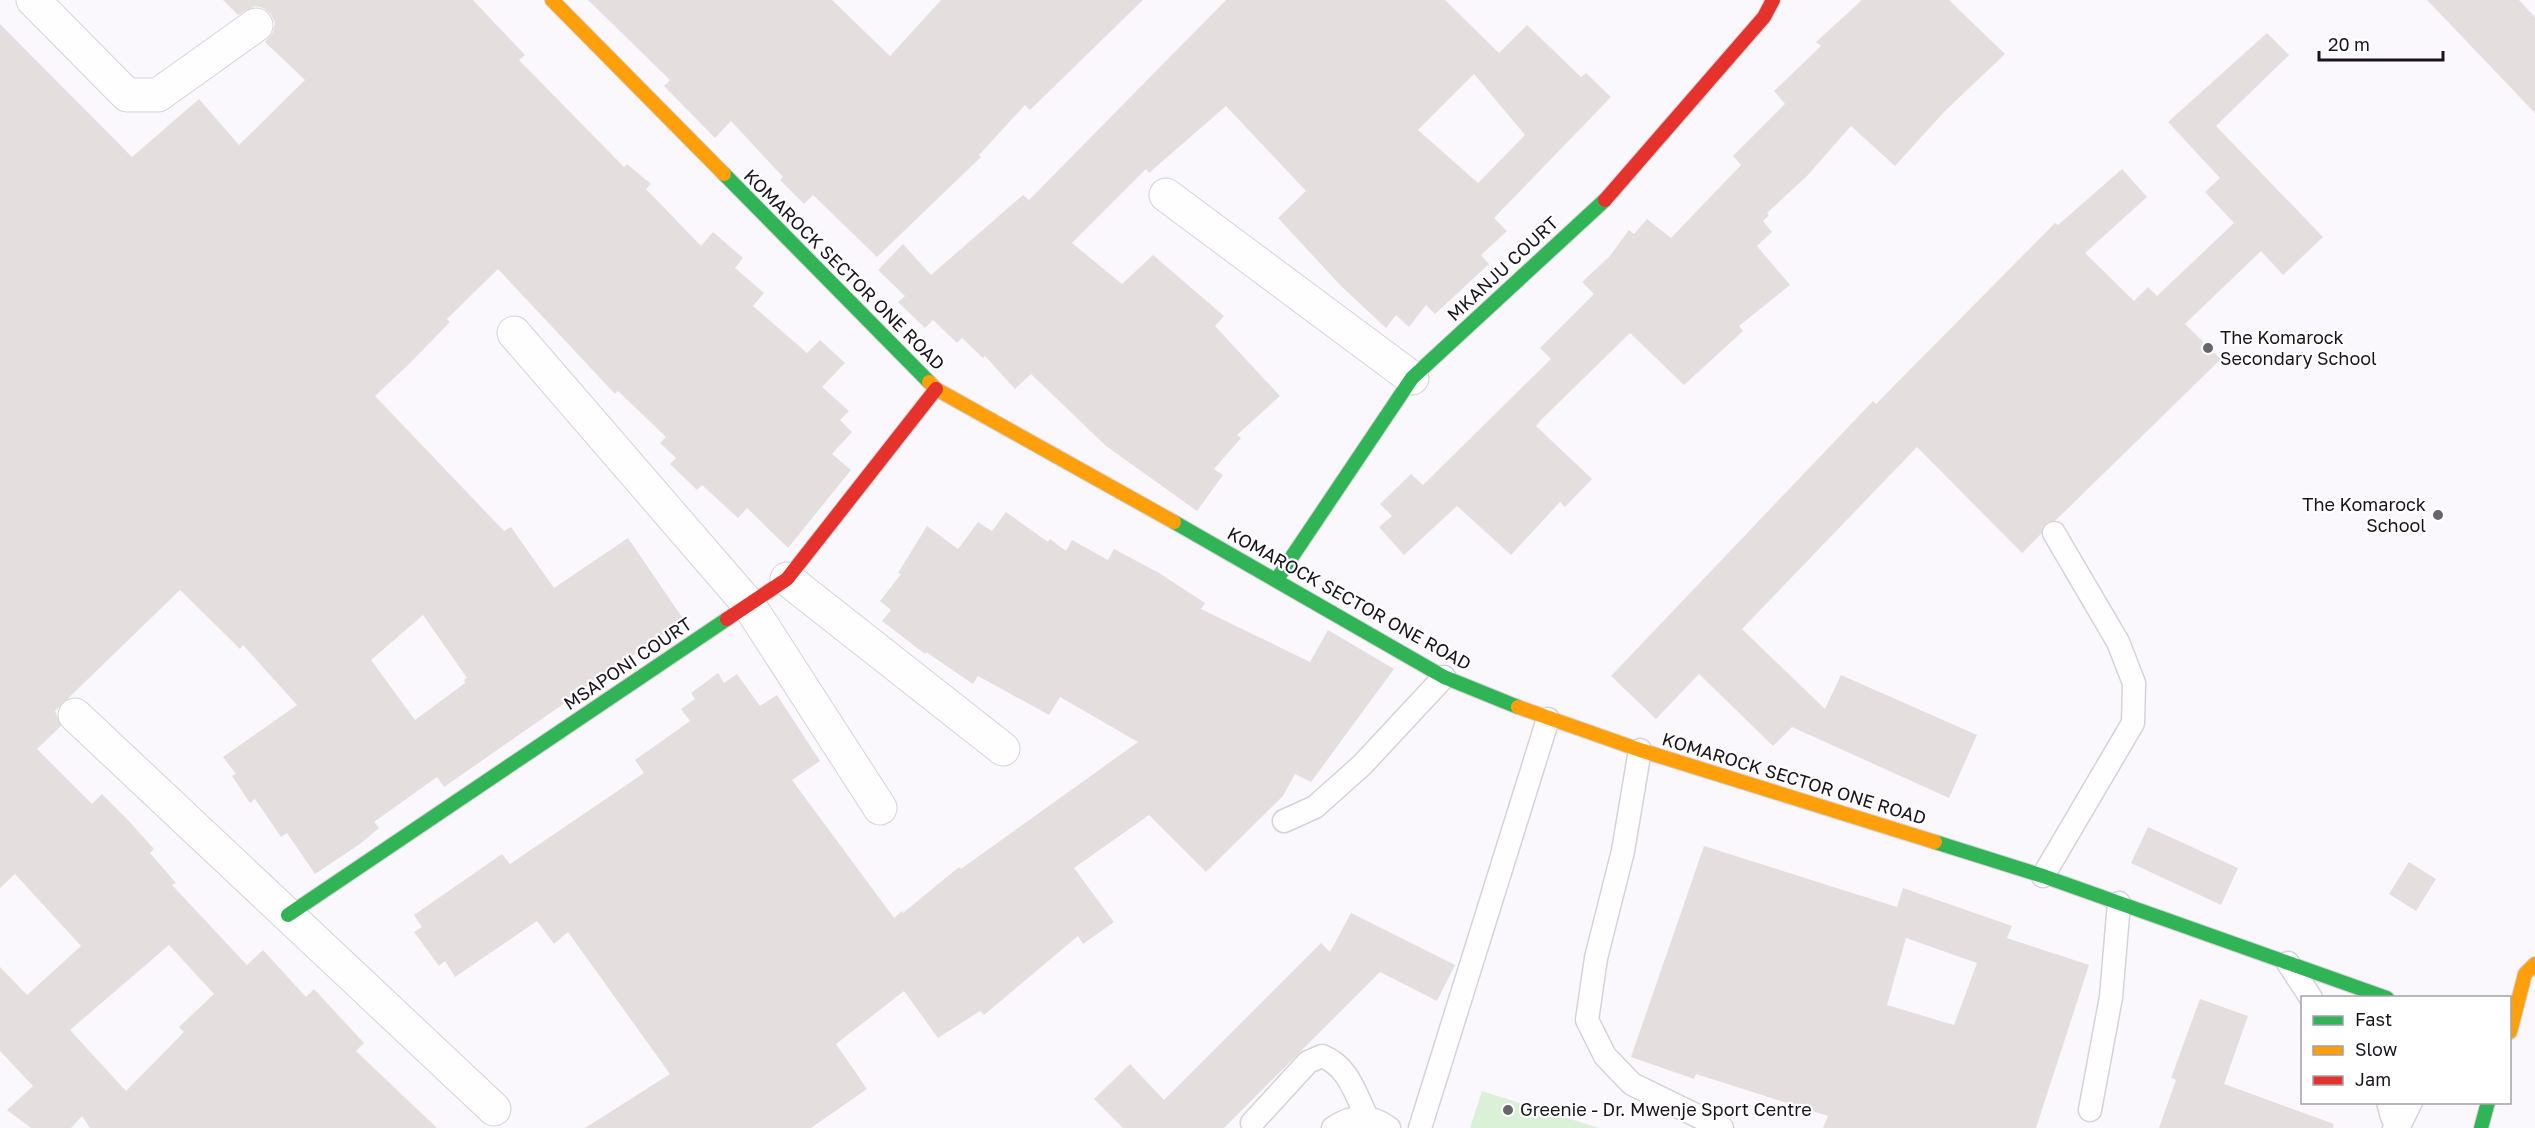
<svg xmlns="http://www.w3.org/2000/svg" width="2535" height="1128" font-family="'Golos Text',sans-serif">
<rect width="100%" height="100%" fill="#faf8fc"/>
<path fill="#daf1d7" d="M1482 1091 1599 1128H1470Z"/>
<path fill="#e5dedf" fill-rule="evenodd" d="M223 0H473L525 55 519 60 624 167 627 164 651 184 646 189 701 246 713 232 743 258 735 268 764 293 753 306 807 353 820 340 845 363 822 387 849 411 840 420 852 432 832 454 851 470 788 548 747 508 738 518 702 485 697 490 670 464 676 458 660 443 666 437 618 391 615 394 498 269 447 319 450 322 408 365 375 396 504 531 511 527 554 588 628 538 684 620 444 787 437 777 374 822 379 828 360 844 315 874 287 833 281 837 255 799 250 803 232 776 236 774 223 757 297 705 243 645 240 649 180 590 55 711 61 726 37 749 92 804 102 794 128 820 154 849 150 853 176 883 172 885 247 965 263 950 306 997 314 989 364 1043 356 1051 437 1128H90L82 1116 71 1128H31L7 1110 33 1086 0 1051V967L27 995 81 946 15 874 0 888V24L132 157 199 99 239 145 305 80 265 42 273 32 275 23 271 14 263 8 255 6 238 15ZM423 615 467 678 464 680 465 683 415 720 371 660ZM169 945 214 994 179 1027 184 1032 126 1091 70 1030Z
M588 0H832L890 56 941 0H1143L1030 110 1025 105 979 155 981 157 877 257 813 195 804 204 780 180 783 177 731 121 715 138 664 86 670 80Z
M1226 0H1445L1499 53 1527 25 1581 77 1586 73 1611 97 1494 218 1507 231 1481 255 1489 264 1435 314 1426 305 1409 327 1396 315 1386 328 1341 286 1278 218 1306 191 1226 106 1149 173 1146 169 1072 243 1122 284 1153 255 1224 316 1215 326 1280 396 1237 435 1241 438 1214 469 1223 475 1197 511 1106 446 1031 374 1015 389 985 356 983 358 962 338 957 343 933 320 925 328 898 302 905 296 878 270 903 244 931 275 1023 195 1029 200ZM1474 74 1525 135 1478 183 1418 130Z
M1862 0H1949L2005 54 1945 111 1895 166 1851 126 1807 176 1767 213 1769 215 1763 221 1772 232 1757 246 1790 285 1739 326 1743 331 1684 385 1630 333 1542 419 1536 426 1592 479 1565 507 1560 502 1511 555 1457 506 1404 555 1379 527 1392 516 1380 504 1411 474 1423 485 1551 359 1540 348 1594 294 1582 282 1609 257 1629 230 1634 234 1647 219 1671 238 1741 165 1733 156 1785 104 1774 91 1821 46 1816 42Z
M2427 0H2519L2535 17V113Z
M2267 33 2289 55 2216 126 2323 237 2283 275 2261 251 2185 324 2221 359 2056 520 2047 522 2041 534 2022 553 1917 447 1742 629 1825 709 1841 675 1977 735 1949 798 1792 727 1773 746 1699 674 1656 719 1611 676 1873 401 1876 404 2055 223 2058 225 2122 169 2147 197 2085 253 2134 301 2148 287 2157 296 2234 223 2205 192 2220 178 2168 122Z
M1006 512 1048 542 1050 539 1066 551 1072 540 1108 560 1114 549 1159 573 1205 603 1201 609 1310 662 1328 630 1394 669 1311 782 1295 774 1283 796 1206 872 1149 815 1074 868 1114 922 1083 944 1078 936 984 1015 980 1011 938 1038 904 991 836 1044 867 1089 811 1128H585L670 1074 568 932 554 944 537 921 455 977 445 961 439 966 414 932 422 927 414 915 502 854 510 864 644 773 635 760 690 721 681 709 695 699 691 693 718 673 724 683 737 674 760 706 777 695 820 761 792 780 894 918 902 911 903 913 959 867 961 869 1138 742 1060 697 1049 715 978 676 973 684 926 652 925 654 882 621 891 610 880 601 901 574 898 573 927 526 958 549 978 522 992 531Z
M2148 827 2238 868 2221 905 2131 863Z
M1704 846 1897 907 1903 888 2012 926 2007 938 2089 965 2036 1128H1823L1828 1116 1696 1074 1694 1079 1631 1057ZM1906 938 1977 963 1954 1025 1887 1005Z
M2409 862 2436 879 2416 911 2389 894Z
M1351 913 1455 965 1437 1001 1380 972 1224 1128H1123L1094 1099 1130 1064 1164 1100 1321 943 1330 952Z
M2200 999 2248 1016 2224 1084 2334 1124 2333 1128H2159L2176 1080 2171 1078Z"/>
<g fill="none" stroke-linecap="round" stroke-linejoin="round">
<defs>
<path id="lane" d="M1640 750 1623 851 1596 958 1587 1020 1605 1056 1632 1084 1722 1128
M1284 821 1315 807 1362 765 1444 677
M2043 876 2133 723 2134 683 2118 642 2054 533
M2288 963 2311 998
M2388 1102 2392 1117 2398 1123 2394 1128
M2090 1110 2111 997 2119 903
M1252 1123 1308 1062 1322 1056C1348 1066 1355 1093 1367 1117
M1333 1128C1352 1115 1370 1114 1389 1128
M1420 1128 1548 719
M2398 1128 2411 1102"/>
<path id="street" d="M33 0 127 95H158L256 25
M1166 195 1412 378
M514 333 749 605 880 808
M787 579 1003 749
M75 715 494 1109"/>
<path id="fast" d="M724 174 929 382
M1174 522 1444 677 1518 707
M1277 579 1412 378 1605 200
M1935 842 2043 876 2387 998
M288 915 727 619
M2481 1128 2488 1102"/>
<path id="slow" d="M552 0 724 174
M929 382 936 389 1174 522
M1518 707 1640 750 1935 842
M2510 1032 2525 974 2535 964"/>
<path id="jam" d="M1605 200 1764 17 1773 0
M727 619 787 579 936 389"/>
</defs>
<use href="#lane" stroke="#d6d2d9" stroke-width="25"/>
<use href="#street" stroke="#d6d2d9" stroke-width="35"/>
<use href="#fast" stroke="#d6d2d9" stroke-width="16"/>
<use href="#slow" stroke="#d6d2d9" stroke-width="16"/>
<use href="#jam" stroke="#d6d2d9" stroke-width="16"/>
<use href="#lane" stroke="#fefeff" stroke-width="22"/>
<use href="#street" stroke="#fefeff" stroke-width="33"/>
<use href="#fast" stroke="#30b455" stroke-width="14"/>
<use href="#slow" stroke="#ff9f0a" stroke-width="14"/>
<use href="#jam" stroke="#e5322d" stroke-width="14"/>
</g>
<g fill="#68646b" stroke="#fff" stroke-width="2">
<circle cx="2208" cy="348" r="6"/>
<circle cx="2438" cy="515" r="6"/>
<circle cx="1508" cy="1110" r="6"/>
</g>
<g text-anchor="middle" stroke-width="4.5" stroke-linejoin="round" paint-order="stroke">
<g font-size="18" fill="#1a141d" stroke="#fff">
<text transform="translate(1503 269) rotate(-43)" y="6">MKANJU COURT</text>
<text transform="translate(844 270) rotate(45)" y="6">KOMAROCK SECTOR ONE ROAD</text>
<text transform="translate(1349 599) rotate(29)" y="6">KOMAROCK SECTOR ONE ROAD</text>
<text transform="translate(628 664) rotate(-34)" y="6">MSAPONI COURT</text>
<text transform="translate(1794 779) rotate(17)" y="6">KOMAROCK SECTOR ONE ROAD</text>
</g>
<g font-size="18" fill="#1a141d" stroke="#fff" text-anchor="start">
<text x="2220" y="344">The Komarock<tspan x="2220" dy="21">Secondary School</tspan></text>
<text x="2426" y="511" text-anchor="end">The Komarock<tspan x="2426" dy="21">School</tspan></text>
<text x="1520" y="1116">Greenie - Dr. Mwenje Sport Centre</text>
</g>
</g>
<rect x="2301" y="996" width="210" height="108" fill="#ffffff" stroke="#a3a1a5" stroke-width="1.5"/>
<rect x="2313" y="1016" width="30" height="9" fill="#30b455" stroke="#a3a1a5" stroke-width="1.5"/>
<text x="2355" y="1026" font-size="18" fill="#1a141d">Fast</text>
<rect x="2313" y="1046" width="30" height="9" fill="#ff9f0a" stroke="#a3a1a5" stroke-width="1.5"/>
<text x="2355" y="1056" font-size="18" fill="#1a141d">Slow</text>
<rect x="2313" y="1076" width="30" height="9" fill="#e5322d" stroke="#a3a1a5" stroke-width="1.5"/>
<text x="2355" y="1086" font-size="18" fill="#1a141d">Jam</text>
<path d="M2319 51v9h124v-9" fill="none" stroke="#1a141d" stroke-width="3"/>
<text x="2328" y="51" font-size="18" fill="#1a141d" stroke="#ffffff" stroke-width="4.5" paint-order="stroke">20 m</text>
</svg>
